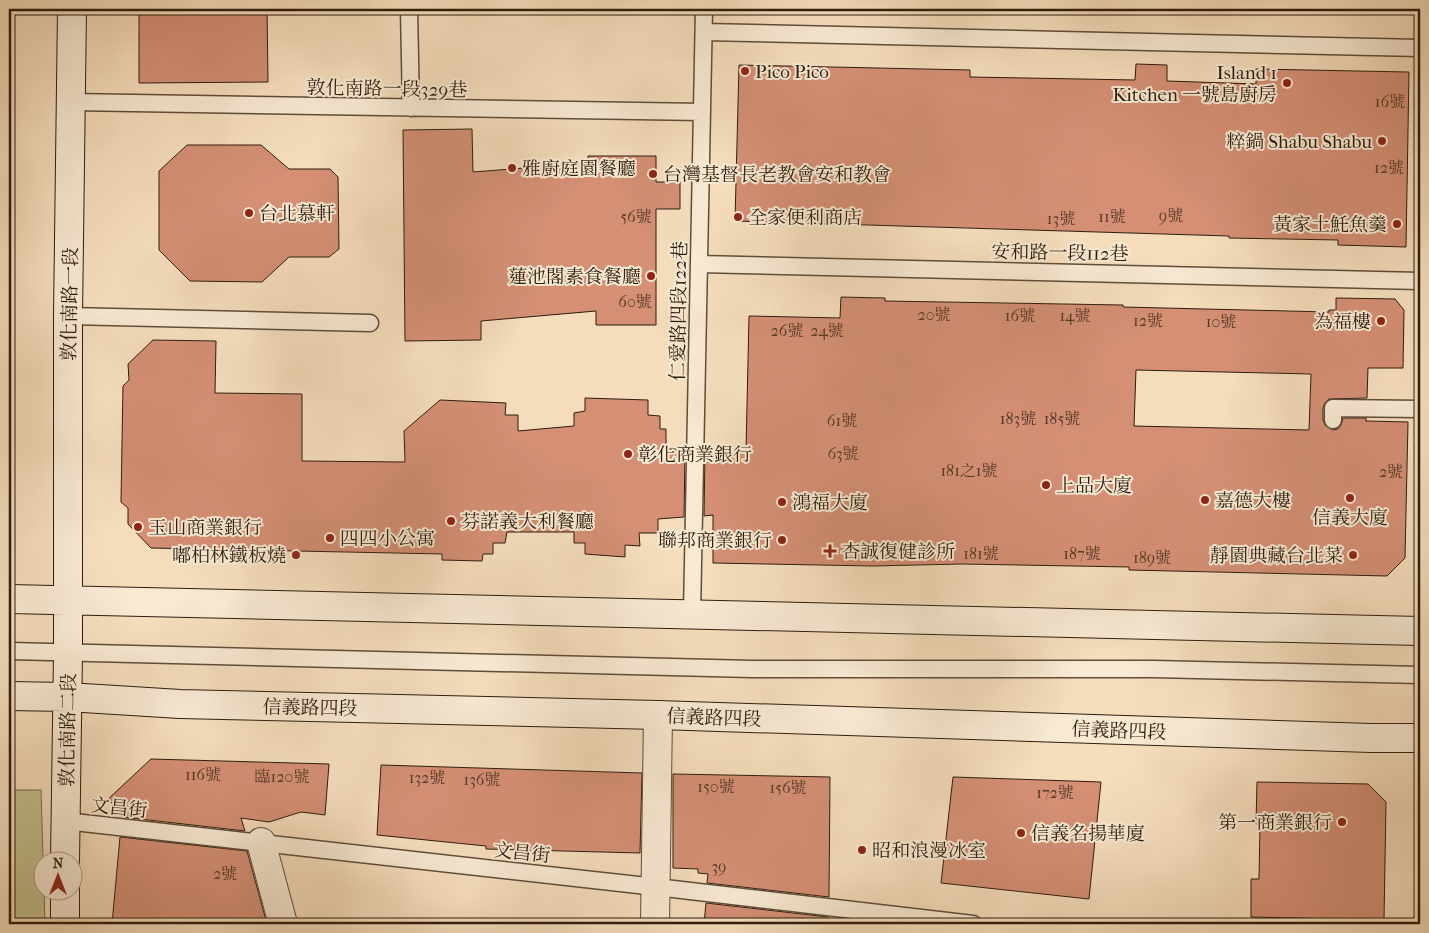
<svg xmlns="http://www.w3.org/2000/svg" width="1429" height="933" font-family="'IM FELL French Canon','Noto Serif TC',serif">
<rect width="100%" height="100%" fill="#f5ddbc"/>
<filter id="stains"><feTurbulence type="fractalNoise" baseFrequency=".004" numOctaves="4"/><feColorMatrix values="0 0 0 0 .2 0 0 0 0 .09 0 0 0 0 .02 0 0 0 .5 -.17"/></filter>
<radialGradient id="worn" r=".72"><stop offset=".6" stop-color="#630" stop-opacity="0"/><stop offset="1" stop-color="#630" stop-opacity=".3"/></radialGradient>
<path fill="#c3bf8c" stroke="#786e4d" d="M9 790H41L45 924H9Z"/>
<path fill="#d48f75" stroke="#2d1d0e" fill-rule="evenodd" d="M139 9H267L268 82 139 83Z
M1136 64 1167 65V81L1256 84V69L1409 72 1406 247 1338 245V240L1229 238V236L735 221 739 65 970 70V77L1135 80Z
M472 129 473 172 588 163V156H656V182H680V209H656V325H596V311L481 321V340L405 341 403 130Z
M187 145H261L289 169H330L338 177 339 249 329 257H289L262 282 190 281 159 250V171Z
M841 297 885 298V301L1123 305V307L1329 312V310H1336V298L1395 299 1404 310 1403 368H1368L1367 398 1329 399 1325 403 1323 408V420L1325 425 1333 430 1338 429 1341 425 1343 418H1366V421L1408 422 1405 558 1387 576 1129 570V567L962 564 873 566 713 563V515L704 516 705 450 746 451 749 316 840 318ZM1136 370 1311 374 1309 430 1134 426Z
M153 340 216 341 215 393 302 394V461L405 462 404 431 440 400 506 403 505 415H518V431L574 426V413L585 411V398L648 400V415L660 416V429H666V449H685L684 517 658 519V533H639L640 546 625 545V557L585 554V543H574V532H507L505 543H493V554H483L482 561 442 560V554L151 548 128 524V508L121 502 123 386 129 380 128 364Z
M151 759 329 764 325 815 301 812 269 822 241 818 245 831 122 817 124 804 105 802Z
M381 765 642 773 640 853 486 849V846L377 835Z
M673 774 830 777 829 897 707 883 708 874 698 873V869L673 868Z
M953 777 1101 782 1089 899 941 883Z
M1257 782 1368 784 1386 802 1384 920 1251 917V879H1259L1260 824H1256Z
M120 837 247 851 267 924H112Z
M706 903 828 917V924H704Z"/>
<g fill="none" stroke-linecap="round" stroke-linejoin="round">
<defs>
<path id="lane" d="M409 9 411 108
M704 32 1420 48
M71 102 702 112
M699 264 1420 281
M68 316 370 323
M1333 420V408L1420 409
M692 614 704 9
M9 651 752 669H1154L1420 675
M65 821 656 887 973 924"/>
<path id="street" d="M261 842 283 924
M655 924 658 715"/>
<path id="secondary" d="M9 599 1420 631
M9 696 67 697 180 704 658 715 1371 738H1420
M65 860 68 653V316L72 9
M65 924V890"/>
</defs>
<use href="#lane" stroke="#5f4d3a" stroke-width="19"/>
<use href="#street" stroke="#5f4d3a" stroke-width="30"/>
<use href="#secondary" stroke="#2d1d0e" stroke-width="30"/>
<use href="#lane" stroke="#f8e9d3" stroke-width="16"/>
<use href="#street" stroke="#f8e9d3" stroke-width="28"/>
<use href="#secondary" stroke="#f8e9d3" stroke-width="28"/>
</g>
<g fill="#8f2418" stroke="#f8e9d3" stroke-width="2">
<circle cx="745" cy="71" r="5"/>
<circle cx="1287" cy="83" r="5"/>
<circle cx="1382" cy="141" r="5"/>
<circle cx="512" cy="168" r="5"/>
<circle cx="653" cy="174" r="5"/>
<circle cx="249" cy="213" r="5"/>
<circle cx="738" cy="217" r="5"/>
<circle cx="1397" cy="224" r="5"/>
<circle cx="651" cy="276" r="5"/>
<circle cx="1381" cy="321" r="5"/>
<circle cx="628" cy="454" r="5"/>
<circle cx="1046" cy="485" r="5"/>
<circle cx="1350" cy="498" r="5"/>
<circle cx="1205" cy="500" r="5"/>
<circle cx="782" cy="502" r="5"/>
<circle cx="451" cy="521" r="5"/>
<circle cx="138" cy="527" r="5"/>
<circle cx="330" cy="538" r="5"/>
<circle cx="782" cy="540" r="5"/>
<path d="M827.5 543.5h5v5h5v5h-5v5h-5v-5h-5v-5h5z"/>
<circle cx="296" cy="555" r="5"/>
<circle cx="1353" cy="555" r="5"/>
<circle cx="1342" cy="822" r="5"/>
<circle cx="1021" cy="833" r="5"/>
<circle cx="862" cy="850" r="5"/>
</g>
<g text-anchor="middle" stroke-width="4" stroke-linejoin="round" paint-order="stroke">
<g font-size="16" fill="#573a28">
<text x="1390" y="107">16號</text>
<text x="1389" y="173">12號</text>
<text x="1171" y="221">9號</text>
<text x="636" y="222">56號</text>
<text x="1112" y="222">11號</text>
<text x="1061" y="224">13號</text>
<text x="635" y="307">60號</text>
<text x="934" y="320">20號</text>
<text x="1020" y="321">16號</text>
<text x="1075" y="321">14號</text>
<text x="1148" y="326">12號</text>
<text x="1221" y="327">10號</text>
<text x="787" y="336">26號</text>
<text x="827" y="336">24號</text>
<text x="1018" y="424">183號</text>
<text x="1062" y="424">185號</text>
<text x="842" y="426">61號</text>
<text x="843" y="459">63號</text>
<text x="969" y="476">181之1號</text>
<text x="1391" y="477">2號</text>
<text x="981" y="559">181號</text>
<text x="1082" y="559">187號</text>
<text x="1152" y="563">189號</text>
<text x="203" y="780">116號</text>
<text x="282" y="782">臨120號</text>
<text x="427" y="783">132號</text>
<text x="482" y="785">136號</text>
<text x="716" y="792">150號</text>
<text x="788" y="793">156號</text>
<text x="1055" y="798">172號</text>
<text x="719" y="872">39</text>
<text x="225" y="879">2號</text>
</g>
<g font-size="19" fill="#2d1d0e" stroke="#f8e9d3" text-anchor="start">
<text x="755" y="78">Pico Pico</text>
<text x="1277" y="79" text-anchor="end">Island 1<tspan x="1277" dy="22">Kitchen 一號島廚房</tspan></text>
<text x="1372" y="148" text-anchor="end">粹鍋 Shabu Shabu</text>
<text x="522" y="175">雅廚庭園餐廳</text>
<text x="663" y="181">台灣基督長老教會安和教會</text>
<text x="259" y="220">台北慕軒</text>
<text x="748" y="224">全家便利商店</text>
<text x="1387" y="231" text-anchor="end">黃家土魠魚羹</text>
<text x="641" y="283" text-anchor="end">蓮池閣素食餐廳</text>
<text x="1371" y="328" text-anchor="end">為福樓</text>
<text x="638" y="461">彰化商業銀行</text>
<text x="1056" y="492">上品大廈</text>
<text x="1215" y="507">嘉德大樓</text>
<text x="792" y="509">鴻福大廈</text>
<text x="1350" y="524" text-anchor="middle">信義大廈</text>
<text x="461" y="528">芬諾義大利餐廳</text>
<text x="148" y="534">玉山商業銀行</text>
<text x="340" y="545">四四小公寓</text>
<text x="772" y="547" text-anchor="end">聯邦商業銀行</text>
<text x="841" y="558">杏誠復健診所</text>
<text x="286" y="562" text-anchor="end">嘟柏林鐵板燒</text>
<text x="1343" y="562" text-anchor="end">靜園典藏台北菜</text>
<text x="1332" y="829" text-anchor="end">第一商業銀行</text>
<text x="1031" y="840">信義名揚華廈</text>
<text x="872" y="857">昭和浪漫冰室</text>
</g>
<g font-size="19" fill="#2d1d0e" stroke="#f8e9d3">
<text transform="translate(387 88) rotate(1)" y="7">敦化南路一段329巷</text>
<text transform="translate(1060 252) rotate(1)" y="7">安和路一段112巷</text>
<text transform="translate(69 304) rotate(-89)" y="7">敦化南路一段</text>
<text transform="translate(678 311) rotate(-89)" y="7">仁愛路四段122巷</text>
<text transform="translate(310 707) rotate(1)" y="7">信義路四段</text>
<text transform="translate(714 717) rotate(2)" y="7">信義路四段</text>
<text transform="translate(67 730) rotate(-89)" y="7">敦化南路二段</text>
<text transform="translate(1119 730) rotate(2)" y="7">信義路四段</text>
<text transform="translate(119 807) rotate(6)" y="7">文昌街</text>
<text transform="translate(522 852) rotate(6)" y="7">文昌街</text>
</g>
</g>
<rect width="1429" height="933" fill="none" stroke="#f5ddbc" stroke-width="30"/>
<rect x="10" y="10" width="1409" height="913" fill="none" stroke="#2d1d0e" stroke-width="2.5"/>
<rect x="15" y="15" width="1399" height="903" fill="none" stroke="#2d1d0e"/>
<g transform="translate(58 876)"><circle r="24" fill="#f8e9d3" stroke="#a79784"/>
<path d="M0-4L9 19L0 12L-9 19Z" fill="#8f2418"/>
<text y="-8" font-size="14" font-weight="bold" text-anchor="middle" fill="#2d1d0e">N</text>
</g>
<rect width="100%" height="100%" filter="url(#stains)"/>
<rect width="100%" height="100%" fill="url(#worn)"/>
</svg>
